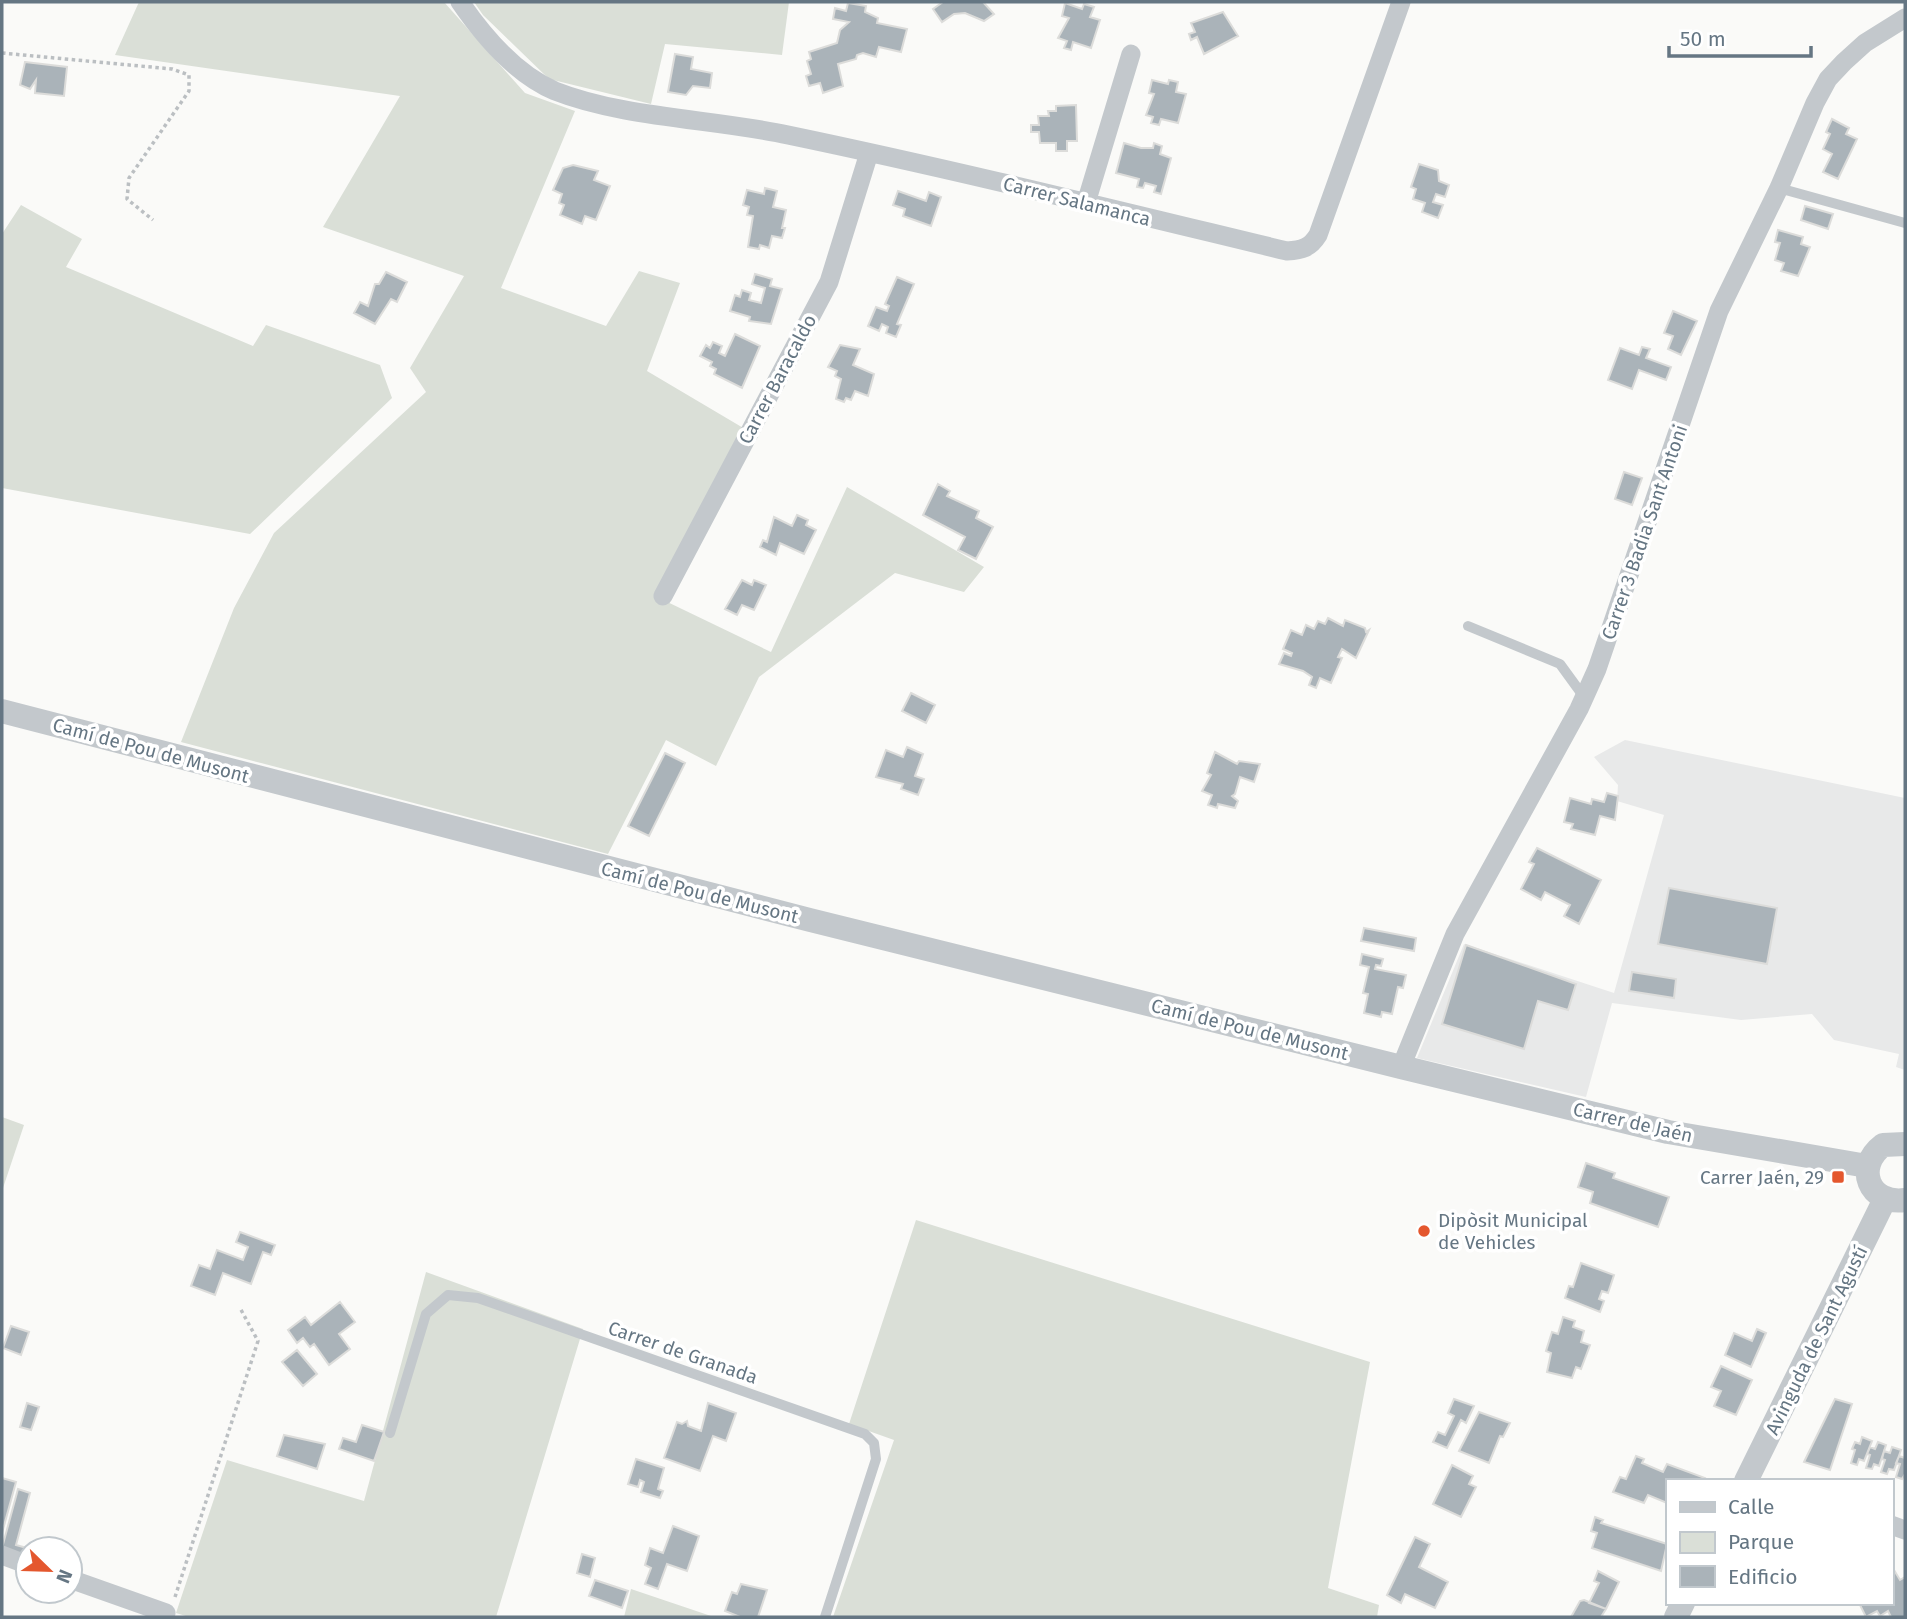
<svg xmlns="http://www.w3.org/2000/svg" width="1907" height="1619" font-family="'Fira Sans',sans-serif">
<rect width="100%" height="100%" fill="#fafaf8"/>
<path fill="#e8e9e9" d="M1625 740 1905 798V1070L1896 1067 1899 1054 1834 1040 1812 1014 1741 1020 1612 1003 1586 1097 1417 1058 1464 944 1614 993 1664 815 1617 801 1618 785 1594 757Z"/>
<path fill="#dadfd7" d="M139 2H444L525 93 575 111 501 288 606 326 639 271 680 283 647 371 745 429 657 597 771 652 847 487 984 567 964 592 895 573 759 677 716 766 666 740 608 854 181 742 234 608 274 533 426 392 410 368 464 276 323 227 400 96 115 55Z
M474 2H789L782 55 665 44 651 104 549 79 483 15Z
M21 205 82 239 66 267 253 346 266 325 380 365 392 398 250 534 2 488V234Z
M2 1117 24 1125 2 1191Z
M916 1220 1370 1362 1328 1588 1379 1605 1377 1617H833L894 1440 849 1424Z
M426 1272 583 1329 496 1617H189L176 1613 227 1460 364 1501Z
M631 1589 714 1617H624Z"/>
<path fill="#aab3b9" stroke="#dcdcda" stroke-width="2" d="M943 2H983L994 14 984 21 965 13 954 14 942 22 933 9Z
M848 3 866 6 865 12 878 18 877 23 907 29 901 52 879 47 876 57 863 53 857 55 856 59 838 64 843 86 823 93 820 83 809 86 806 76 811 74 807 61 811 59 809 52 837 43 840 30 849 22 833 19 835 8 846 11Z
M1065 3 1082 9 1084 4 1094 7 1090 17 1100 20 1091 48 1073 42 1071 50 1064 48 1067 41 1058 38 1069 18 1062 16Z
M1223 12 1238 36 1204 54 1197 37 1191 40 1189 34 1195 32 1191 23Z
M675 54 693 57 691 69 712 73 710 88 693 86 686 95 668 92Z
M25 62 67 67 64 96 35 93 36 80 30 89 20 85Z
M1152 80 1168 84 1169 80 1178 82 1176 92 1186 94 1178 123 1161 119 1159 125 1151 123 1153 117 1146 115 1154 94 1149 93Z
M1076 105 1077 141H1067V151H1056V143H1040L1039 132H1031V125H1039L1038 116H1049L1048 111H1056V106Z
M1832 119 1849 128 1846 134 1857 139 1838 179 1823 172 1832 154 1823 149 1830 134 1826 132Z
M1124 143 1141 148H1153L1154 143 1162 146 1160 154 1171 158 1161 194 1154 192 1156 186 1145 183 1143 188 1137 187 1139 179 1116 173Z
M1419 164 1438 170 1439 181 1449 185 1445 197 1436 194 1433 202 1443 205 1438 218 1422 212 1425 203 1413 199 1416 189 1411 187Z
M573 165 598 171 594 180 610 186 596 220 585 216 582 224 560 215 564 205 559 203 562 194 553 190 563 168Z
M765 188 777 191 773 207 786 210 782 228H785L782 238 772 236 769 248 760 245 759 249 748 247 753 216 747 215 749 207 743 205 747 190 764 194Z
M898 191 926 201 929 192 941 197 931 226 903 216 905 209 893 205Z
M1805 206 1833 214 1828 229 1801 220Z
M1778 230 1803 237 1801 244 1810 247 1798 276 1781 271 1784 263 1775 260 1780 243 1775 242Z
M386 272 407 282 397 302 391 299 375 324 354 313 360 302 368 306 375 284H379Z
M755 274 772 279 770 286 782 289 771 324 749 321 750 317 730 311 735 295 740 297 742 290 751 293 749 300 761 303 765 288 752 284Z
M897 277 914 284 897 324 901 325 896 337 886 333 888 327 882 324 879 331 868 326 876 307 887 311 889 306 885 304Z
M1673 311 1697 321 1681 355 1668 349 1673 336 1664 333Z
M735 334 760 346 742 388 714 374 716 369 710 366 712 362 700 356 706 345 710 348 713 342 722 346 719 353 725 356Z
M840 345 860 349 853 365 874 374 868 396 855 391 851 400 846 398 844 402 836 399 841 379 835 376 837 371 828 367Z
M1642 347 1650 349 1646 358 1671 367 1666 380 1639 370 1632 389 1608 380 1620 348 1639 355Z
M1624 472 1642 478 1632 505 1615 499Z
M938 484 950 491 947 496 979 511 976 518 993 527 976 559 958 550 965 537 923 515Z
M797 515 808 520 806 525 816 530 804 554 780 543 776 555 760 547 763 540 767 542 774 517 792 526Z
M742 580 752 585 754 580 766 585 754 610 742 605 737 615 725 609Z
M1328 618 1343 626 1345 620 1365 628 1366 632 1369 630 1356 658 1342 649 1338 657 1342 658 1331 683 1320 678 1316 688 1309 685 1312 677 1303 671 1279 664 1284 653 1291 656 1292 653 1283 649 1291 630 1302 635 1306 625 1314 629 1318 621 1325 624Z
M911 693 935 705 926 723 902 711Z
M907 747 923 754 915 776 924 779 918 795 901 789 903 784 876 777 886 750 903 757Z
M1215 752 1237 764 1239 761 1260 764 1254 782 1240 777 1235 794 1232 796 1238 801 1235 808 1218 804 1217 808 1208 805 1212 795 1202 791 1211 775 1207 773Z
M665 753 685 763 649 836 628 826Z
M1607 793 1618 796 1615 820 1600 816 1595 835 1571 829 1573 824 1564 822 1570 798 1591 804 1592 799 1604 802Z
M1537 848 1601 880 1579 924 1564 916 1570 905 1545 892 1541 900 1521 889 1534 864 1529 862Z
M1669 888 1777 908 1767 964 1658 944Z
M1364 928 1416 938 1414 951 1361 941Z
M1466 945 1576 984 1568 1010 1538 1001 1524 1049 1442 1024Z
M1362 954 1383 959 1381 966 1376 965 1375 969 1406 975 1403 988 1398 987 1392 1014 1382 1012 1381 1017 1364 1013 1368 994 1363 993 1369 967 1360 965Z
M1632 972 1676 979 1674 998 1629 991Z
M1586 1163 1615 1173 1613 1178 1669 1197 1658 1227 1590 1203 1593 1192 1578 1187Z
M240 1232 275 1245 271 1255 263 1252 251 1284 223 1273 215 1295 191 1286 199 1265 210 1269 217 1250 243 1260 248 1247 236 1242Z
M1581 1263 1614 1275 1608 1293 1602 1291 1599 1299 1604 1301 1600 1312 1565 1298 1569 1286 1573 1287Z
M340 1302 355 1322 339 1334 350 1349 329 1365 314 1344 310 1347 303 1338 297 1343 288 1330 305 1317 311 1325Z
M1563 1317 1575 1321 1573 1327 1584 1331 1581 1342 1590 1345 1581 1369 1576 1367 1572 1378 1547 1372 1551 1353 1546 1351 1552 1332 1558 1334Z
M11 1326 29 1332 21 1355 3 1348Z
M1757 1329 1766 1333 1751 1367 1725 1355 1734 1333 1752 1341Z
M297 1350 317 1374 303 1386 282 1362Z
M1721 1366 1752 1380 1736 1415 1714 1406 1721 1391 1711 1387Z
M1454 1399 1474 1406 1466 1423 1461 1420 1447 1448 1433 1442 1438 1432 1445 1435 1454 1416 1448 1413Z
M1835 1399 1852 1404 1830 1470 1804 1462Z
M27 1403 39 1407 31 1430 20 1427Z
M708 1403 736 1413 726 1441 713 1436 700 1471 664 1458 677 1422 682 1424 687 1421 688 1426 701 1431Z
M1479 1412 1510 1423 1503 1437 1500 1436 1489 1463 1459 1451Z
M362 1425 384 1432 374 1461 339 1449 343 1438 356 1442Z
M284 1435 325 1444 317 1469 277 1456Z
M1862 1437 1872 1441 1864 1461 1859 1459 1857 1465 1851 1463 1855 1450 1852 1449 1855 1442 1860 1444Z
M1878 1442 1886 1445 1879 1466 1874 1464 1872 1469 1866 1468 1870 1455 1867 1454 1870 1447 1875 1449Z
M1892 1447 1901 1450 1894 1470 1889 1469 1887 1474 1881 1472 1885 1460 1882 1459 1884 1451 1890 1453Z
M1636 1456 1644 1459 1642 1463 1663 1472 1667 1464 1705 1478 1704 1481H1667V1503L1648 1495 1644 1503 1613 1492 1620 1477 1626 1479Z
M1899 1456 1905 1458V1474L1902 1479 1896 1477 1900 1464 1896 1463Z
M636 1459 664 1468 658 1489 663 1491 660 1498 641 1492 644 1482 640 1480 638 1487 628 1484Z
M1452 1465 1473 1476 1469 1484 1476 1487 1461 1517 1433 1504Z
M2 1478 16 1482 2 1533Z
M18 1489 30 1493 16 1545 27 1548 25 1558 2 1548Z
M1595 1517 1603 1520 1601 1523 1667 1544 1661 1571 1592 1548 1597 1533 1591 1531Z
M673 1526 699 1536 687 1571 667 1564 658 1589 645 1584 651 1568 645 1565 650 1548 663 1553Z
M1415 1537 1430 1544 1419 1567 1448 1582 1435 1608 1405 1594 1401 1603 1387 1595Z
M582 1554 595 1558 590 1577 577 1573Z
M1894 1570 1900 1580 1905 1577V1617H1891L1888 1611 1880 1616 1877 1611 1866 1617 1859 1603H1891V1571Z
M1598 1571 1619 1582 1606 1609 1589 1603 1599 1583 1594 1581Z
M595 1580 628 1591 622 1608 589 1596Z
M741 1584 767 1590 758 1617H740L725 1611 732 1592 737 1594Z
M1584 1600 1606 1609 1601 1617H1571L1580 1601Z"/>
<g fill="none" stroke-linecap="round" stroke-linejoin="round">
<path stroke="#bbbfc2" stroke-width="3.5" stroke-dasharray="3.5 3.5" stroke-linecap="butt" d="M2 53 172 69 189 75V91L129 178 127 199 153 220
M175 1597 258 1341 240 1308"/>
<path stroke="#c3c8cc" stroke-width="10" d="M1779 188 1905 223
M1468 626 1560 664 1584 697
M390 1433 426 1314 448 1295 478 1298 865 1434 874 1443 876 1459 825 1617"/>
<path stroke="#c3c8cc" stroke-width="19" d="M460 2C484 37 515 74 555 91 623 118 716 119 788 135 956 170 1121 211 1287 251 1302 250 1310 248 1318 235L1401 2
M1086 203 1131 54
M663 596 829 282 869 153
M1401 1067 1455 934 1579 709 1597 669 1719 311 1779 188 1815 103 1828 79 1844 62 1865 43 1905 18
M1891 1525 1905 1530
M2 1555 28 1565
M70 1579 166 1613 165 1617"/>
<path stroke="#c3c8cc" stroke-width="24" d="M2 711 810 920 1401 1067 1668 1132 1867 1166
M1905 1144 1883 1145C1854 1167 1869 1205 1905 1200
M1746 1481 1885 1199
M1676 1617 1683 1603"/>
</g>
<g fill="#e4572e" stroke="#fff" stroke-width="2.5">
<rect x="1831" y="1170" width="14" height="14" rx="3.5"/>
<circle cx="1424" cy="1231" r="7"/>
</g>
<g text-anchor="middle" stroke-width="7" stroke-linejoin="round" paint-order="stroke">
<g font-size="19" fill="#657683" stroke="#fff">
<text transform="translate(1077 201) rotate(14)" y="7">Carrer Salamanca</text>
<text transform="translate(777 379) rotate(-62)" y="7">Carrer Baracaldo</text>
<text transform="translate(1644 532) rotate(-71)" y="7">Carrer 3 Badia Sant Antoni</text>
<text transform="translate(151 750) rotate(15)" y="7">Camí de Pou de Musont</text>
<text transform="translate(700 892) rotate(14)" y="7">Camí de Pou de Musont</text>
<text transform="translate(1250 1029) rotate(14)" y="7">Camí de Pou de Musont</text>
<text transform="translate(1633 1122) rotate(13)" y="7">Carrer de Jaén</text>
<text transform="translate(1816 1340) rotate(-64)" y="7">Avinguda de Sant Agustí</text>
<text transform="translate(683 1352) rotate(19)" y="7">Carrer de Granada</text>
</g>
<g font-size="19" fill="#657683" stroke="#fff" text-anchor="end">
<text x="1824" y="1184">Carrer Jaén, 29</text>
<text x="1438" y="1227" text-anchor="start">Dipòsit Municipal<tspan x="1438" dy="22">de Vehicles</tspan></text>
</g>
</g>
<rect width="1907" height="1619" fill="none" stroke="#657683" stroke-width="7"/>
<rect x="1666" y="1479" width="228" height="126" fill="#ffffff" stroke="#c1c8cd" stroke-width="2"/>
<rect x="1680" y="1502" width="35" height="10" fill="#c3c8cc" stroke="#c1c8cd" stroke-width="2"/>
<text x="1728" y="1514" font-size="21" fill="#657683">Calle</text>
<rect x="1680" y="1532" width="35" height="21" fill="#dadfd7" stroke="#c1c8cd" stroke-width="2"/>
<text x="1728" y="1549" font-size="21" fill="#657683">Parque</text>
<rect x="1680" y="1566" width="35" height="21" fill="#aab3b9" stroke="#c1c8cd" stroke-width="2"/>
<text x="1728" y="1584" font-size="21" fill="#657683">Edificio</text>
<g transform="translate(49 1570) rotate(113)"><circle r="33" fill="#ffffff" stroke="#c1c8cd" stroke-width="2"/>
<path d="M0-5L12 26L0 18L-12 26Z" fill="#e4572e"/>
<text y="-10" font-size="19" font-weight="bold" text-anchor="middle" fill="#657683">N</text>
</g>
<path d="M1669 46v10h142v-10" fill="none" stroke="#657683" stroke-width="3.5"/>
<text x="1680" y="46" font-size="21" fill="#657683" stroke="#ffffff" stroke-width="5" paint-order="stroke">50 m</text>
</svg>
